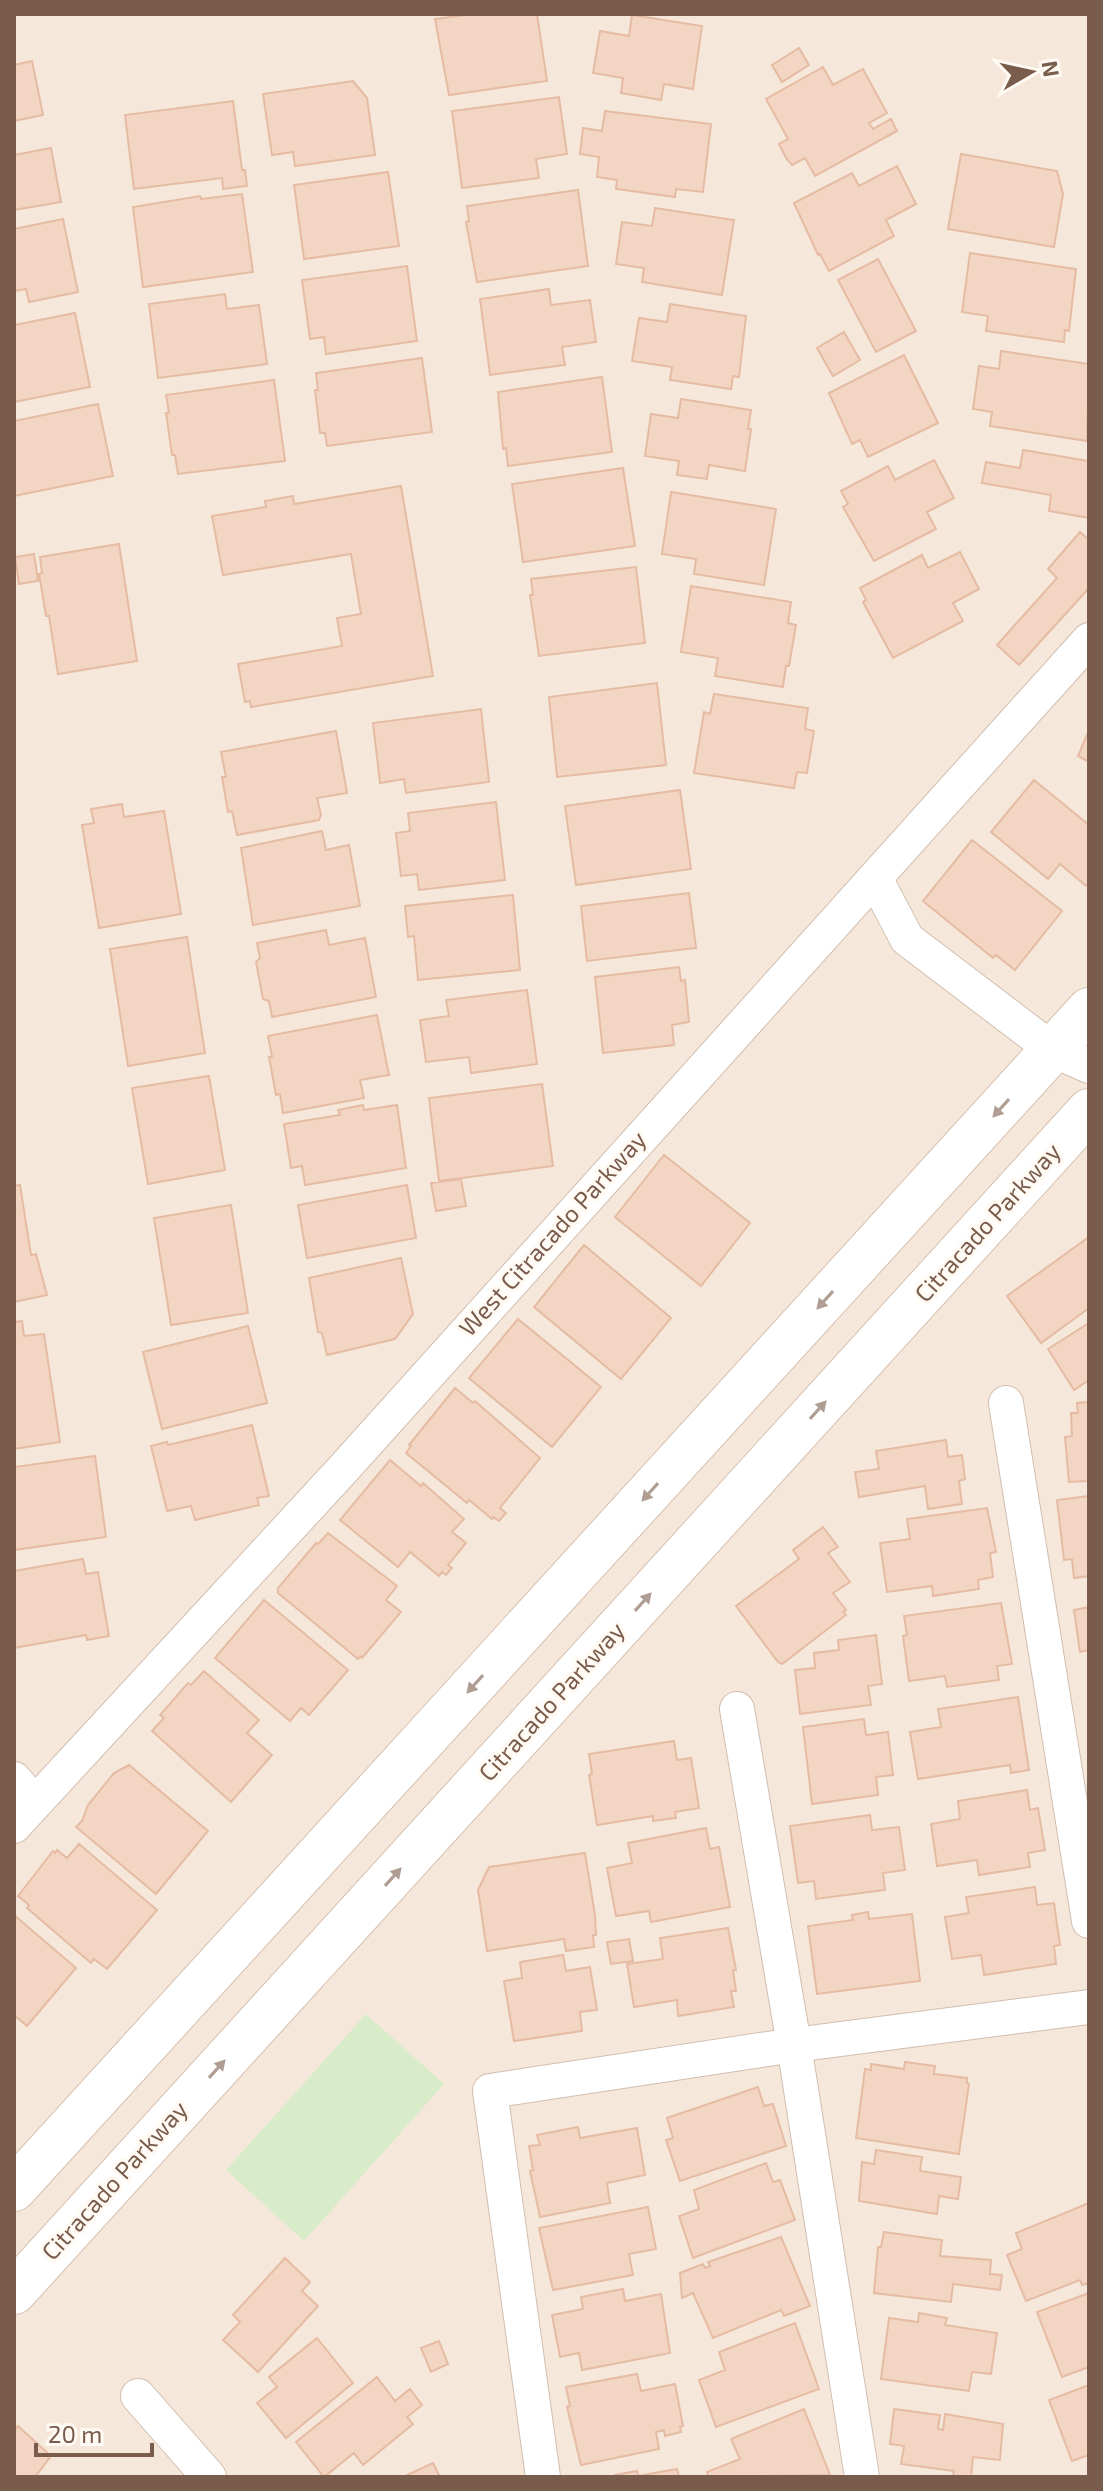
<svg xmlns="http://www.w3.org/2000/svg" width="1103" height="2491" font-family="'Exo 2',sans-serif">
<rect width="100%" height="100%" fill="#fdf6ec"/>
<path fill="#f5e8da" d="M14 14H1089V2477H14Z"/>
<path fill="#d8ecc9" d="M366 2014 444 2084 304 2241 226 2170Z"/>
<path fill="#f3d5c3" stroke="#e6bba3" stroke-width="2" d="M472 14H537L547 81 449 95 435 19Z
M632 15 702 26 693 89 664 84 661 100 621 93 623 78 593 73 600 31 629 36Z
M799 48 809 65 782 82 772 65Z
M32 61 43 115 14 121V65Z
M823 67 833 85 863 69 887 113 869 123 873 129 891 119 897 131 815 176 805 158 792 165 786 158 779 144 788 139 766 99Z
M353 81 367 98 375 155 295 166 293 152 272 155 263 94Z
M559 97 567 154 536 159 539 178 462 188 452 111Z
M233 101 242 170H245L247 186 223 189 222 178 134 189 125 115Z
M605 111 711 124 703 192 676 189 675 197 616 189 617 180 597 177 599 157 580 154 583 128 602 131Z
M51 148 61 202 14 210V155Z
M961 154 1057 171 1063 194 1054 247 948 229Z
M897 166 916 204 886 220 894 236 829 271 820 254 818 255 794 203 852 173 859 186Z
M388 172 399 246 304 259 294 185Z
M578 190 588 266 477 282 466 222 469 221 467 206Z
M242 194 253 272 143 287 133 207 200 196 201 199Z
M655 208 734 220 722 295 642 282 644 268 616 264 622 222 652 226Z
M63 219 78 292 29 302 26 289 14 291V229Z
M970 253 1076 269 1069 331 1065 330 1064 342 986 331 988 316 962 312Z
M878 259 916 331 876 352 838 280Z
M407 266 417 341 326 354 324 337 310 339 302 280Z
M549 289 551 305 590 300 596 342 562 347 565 365 490 375 480 299Z
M225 294 227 309 259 305 267 364 158 378 149 304Z
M670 304 746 316 739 377 733 376 731 389 670 380 672 367 632 361 639 318 667 322Z
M75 313 90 387 14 402V325Z
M844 332 860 360 833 376 817 348Z
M1001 351 1089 364 1087 441 990 426 992 412 973 409 979 366 999 369Z
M904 355 938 423 868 457 860 440 852 444 829 393Z
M422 358 432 432 327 446 325 433H320L315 390H318L316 373Z
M602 377 612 452 508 466 506 448 503 449 498 392Z
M274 380 285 461 178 474 175 455H172L166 413H169L166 395Z
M681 399 751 410 748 429H751L745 471 709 465 707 479 677 475 679 461 645 456 651 414 678 418Z
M98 404 113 476 14 496V421Z
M1023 450 1089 461V518L1049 511 1051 495 982 483 986 462 1020 468Z
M934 460 954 498 927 512 936 529 874 561 843 507 848 504 841 491 888 466 895 480Z
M623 468 635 546 523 562 512 484Z
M401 486 433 676 251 707 250 701 245 702 238 664 342 646 337 618 361 614 351 554 223 575 212 516 266 507 265 501 293 496 294 504Z
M671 492 776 509 764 585 694 574 696 559 662 554Z
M1080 532 1089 540V588L1019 665 997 645 1057 578 1048 569Z
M119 544 137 661 58 674 49 616H46L39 574 42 573 40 557Z
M960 552 979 589 953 603 963 621 893 658 863 602 866 600 860 588 922 555 928 568Z
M34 554 38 581 19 584 15 557Z
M636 567 645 643 539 656 530 595H533L531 579Z
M691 586 791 602 788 623 796 625 789 666H786L783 687 715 676 718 658 681 652Z
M657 683 666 765 557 777 549 697Z
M714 694 808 708 805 729 814 731 807 773 797 772 794 788 694 773 704 712 710 714Z
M481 709 489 782 406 793 404 779 380 783 373 723Z
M1089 730V762L1078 756Z
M336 731 347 793 317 798 321 815 319 820 237 835 232 811 228 812 222 777H226L221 752Z
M1034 780 1089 825V883L1086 886 1060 864 1048 879 991 832Z
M680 790 691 869 576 885 565 806Z
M496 802 505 880 419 890 417 874 401 876 396 833 410 831 408 813Z
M122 804 124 817 164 811 181 914 99 928 82 825 94 823 91 809Z
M322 831 326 850 349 845 360 906 253 925 241 848Z
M972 840 1062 911 1015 970 996 955 993 958 923 901Z
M689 893 696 948 587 961 581 906Z
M513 895 520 970 418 980 414 936 408 937 405 906Z
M326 930 329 945 365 938 376 997 272 1017 269 1001 263 999 256 962 260 958 257 943Z
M187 937 205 1053 128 1066 110 949Z
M679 967 681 981 685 980 689 1022 672 1025 674 1045 603 1053 595 977Z
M527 990 537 1064 471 1073 469 1057 426 1062 420 1020 449 1016 446 1000Z
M377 1015 389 1075 360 1080 364 1098 283 1113 280 1094 276 1095 269 1057H272L268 1036Z
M209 1076 225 1170 148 1184 132 1088Z
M542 1084 553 1166 439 1181 429 1098Z
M363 1105 364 1110 397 1105 406 1168 305 1185 302 1166 291 1168 284 1124 340 1115 338 1110Z
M664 1155 750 1223 701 1286 615 1217Z
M461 1179 466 1206 436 1211 431 1183Z
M20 1185 31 1255 36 1254 47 1295 14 1302V1186Z
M407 1185 416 1238 307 1258 298 1205Z
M231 1205 248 1313 171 1325 154 1218Z
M1089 1237V1308L1041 1343 1007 1296Z
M584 1245 671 1318 621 1379 534 1307Z
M401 1258 413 1314 395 1339 327 1355 322 1333 318 1332 309 1278Z
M518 1319 601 1387 552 1447 469 1378Z
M22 1321 24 1336 44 1334 60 1442 14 1449V1322Z
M1089 1323V1380L1074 1390 1048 1349Z
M248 1326 267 1403 162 1429 143 1352Z
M455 1388 473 1403 475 1401 540 1458 500 1508 506 1513 499 1521 493 1517 492 1519 469 1500 467 1503 406 1453 411 1446 409 1445Z
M1089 1402V1481L1069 1482 1065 1437 1072 1436 1071 1413H1078L1077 1403Z
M252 1425 269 1496 257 1498 259 1505 195 1520 191 1506 167 1511 151 1446 167 1442 168 1445Z
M946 1440 948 1457 962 1455 965 1479 959 1481 962 1504 928 1509 925 1486 859 1497 855 1472 879 1469 876 1451Z
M95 1456 106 1537 14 1550V1467Z
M390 1460 421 1486 423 1483 464 1519 452 1532 466 1543 448 1565 452 1568 446 1575 442 1572 439 1576 410 1552 398 1567 340 1520Z
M1089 1496V1576L1074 1578 1072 1559 1064 1560 1057 1500Z
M987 1508 996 1552 990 1553 993 1577 978 1580 979 1589 933 1596 932 1586 887 1592 880 1543 910 1539 907 1519Z
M823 1527 838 1547 828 1553 850 1582 833 1593 846 1610 843 1612 846 1615 782 1664 778 1662 736 1606 799 1559 793 1550Z
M328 1533 397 1586 386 1600 401 1612 362 1658 360 1656 358 1659 278 1593V1588L316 1543 318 1544Z
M83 1559 86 1574 98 1572 109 1636 87 1640 86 1635 14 1648V1571Z
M264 1600 348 1670 309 1715 301 1708 290 1721 215 1658Z
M1001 1603 1012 1664 997 1666 999 1680 947 1687 945 1676 909 1681 903 1636 907 1635 904 1616Z
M1089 1607V1650L1080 1652 1074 1610Z
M876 1635 882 1684 868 1686 871 1705 800 1714 795 1670 815 1668 814 1653 839 1650 838 1640Z
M204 1671 259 1720 247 1733 272 1755 231 1802 152 1731 164 1718 160 1715 188 1683 191 1685Z
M1018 1697 1029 1770 1011 1773 1010 1765 918 1779 910 1732 941 1727 938 1709Z
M864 1719 866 1735 888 1732 893 1775 876 1777 878 1795 812 1804 803 1727Z
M674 1741 677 1760 691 1758 699 1808 675 1812 676 1818 653 1821V1816L597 1825 589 1775 592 1774 589 1754Z
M129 1765 208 1831 156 1894 76 1827 82 1821 88 1805 114 1773Z
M1027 1790 1030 1810 1038 1808 1045 1850 1028 1853 1030 1867 979 1875 977 1860 937 1866 931 1824 960 1819 958 1801Z
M870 1815 872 1830 899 1827 905 1870 883 1873 885 1890 816 1899 814 1881 798 1883 790 1826Z
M706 1828 710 1849 719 1847 730 1907 651 1922 649 1911 616 1916 607 1868 632 1863 628 1843Z
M79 1844 157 1910 107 1969 94 1959 91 1963 27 1908 29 1905 18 1896 53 1851 55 1853 57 1850 67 1858Z
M585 1853 595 1915 596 1935H593L594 1947 566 1951 564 1939 487 1951 478 1890 489 1867Z
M1035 1887 1037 1905 1054 1903 1060 1945 1054 1946 1056 1964 984 1975 981 1955 952 1959 945 1917 969 1913 966 1897Z
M868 1912 869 1919 912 1914 920 1981 817 1994 808 1926 853 1920 852 1915Z
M14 1915 76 1968 27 2026 14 2015Z
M728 1928 736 1970H733L736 1991H731L734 2007 678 2016 677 2000 634 2007 627 1964 663 1959 660 1938Z
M629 1939 633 1961 611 1964 607 1942Z
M563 1955 566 1971 590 1967 597 2010 580 2012 582 2031 514 2041 504 1981 522 1978 520 1962Z
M905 2062 935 2066 934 2074 967 2078V2083L969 2084 959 2154 856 2138 865 2069 871 2070V2064L904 2069Z
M758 2087 764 2106 773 2104 786 2146 680 2181 666 2140 673 2138 667 2118Z
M578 2127 580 2138 637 2128 645 2175 607 2183 610 2203 540 2217 530 2171 533 2170 529 2146 540 2145 537 2135Z
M876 2150 922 2157 920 2171 961 2177 958 2199 939 2196 937 2214 859 2201 862 2162 874 2164Z
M766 2163 773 2182 780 2180 795 2220 693 2258 679 2216 699 2209 694 2190Z
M1089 2203V2283L1082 2285 1080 2280 1026 2301 1007 2255 1022 2249 1016 2233Z
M648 2207 656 2249 629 2254 633 2275 553 2290 539 2228Z
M884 2232 942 2240 940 2256 991 2260 990 2274 1002 2275 1000 2290 953 2284 951 2302 874 2293 878 2247H881Z
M781 2237 810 2306 784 2316 781 2310 713 2338 693 2293 682 2298 680 2273 703 2264 705 2268 710 2266 708 2262Z
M285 2258 310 2282 302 2291 318 2306 258 2372 223 2340 240 2322 233 2315Z
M623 2289 625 2301 661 2294 670 2353 582 2370 579 2353 560 2357 552 2315 583 2309 581 2297Z
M1089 2293V2367L1062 2377 1037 2312Z
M919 2313 947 2318 945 2325 997 2333 991 2374 972 2372 969 2391 881 2379 889 2318 918 2322Z
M795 2323 819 2389 716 2427 699 2380 725 2370 719 2352Z
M317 2338 353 2383 286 2438 257 2403 277 2387 269 2377Z
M439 2341 448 2364 431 2372 421 2348Z
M637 2374 641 2391 675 2384 683 2426 680 2427 681 2432 665 2436 664 2430 656 2432 659 2449 581 2465 567 2407 570 2406 566 2387Z
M377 2377 395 2401 410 2389 422 2405 407 2417 413 2424 363 2465 354 2453 324 2477 296 2442Z
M1089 2385V2455L1072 2461 1049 2400Z
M804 2409 830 2475 709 2477 707 2472 740 2459 731 2439Z
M894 2409 940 2415 938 2429 943 2430 945 2414 1003 2424 1000 2460 973 2457 971 2477 953 2476 954 2471 901 2464 904 2446 890 2444Z
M18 2426 51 2456 35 2477H14V2430Z
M433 2463 440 2477H403Z
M677 2469 679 2477H616L615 2475 637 2471 638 2476Z"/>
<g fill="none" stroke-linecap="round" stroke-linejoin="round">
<defs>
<path id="street" d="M875 878 907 939 1053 1050 1089 1066
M1006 1403 1089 1921
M737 1709 794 2045 862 2477
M14 1779 35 1803
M14 1826 345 1467 1089 640
M138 2396 209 2477
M543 2477 490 2091 794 2045 1089 2007"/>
<path id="secondary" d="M14 2189 1089 1010
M14 2292 1089 1111"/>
</defs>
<use href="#street" stroke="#d1beb0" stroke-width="36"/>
<use href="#secondary" stroke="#d6c0b0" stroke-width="46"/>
<use href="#street" stroke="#fff" stroke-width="34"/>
<use href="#secondary" stroke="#fff" stroke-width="44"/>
</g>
<defs><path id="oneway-solid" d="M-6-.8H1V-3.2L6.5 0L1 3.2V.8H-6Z" transform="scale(2)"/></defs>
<g fill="#af9d94">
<use href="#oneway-solid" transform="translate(1001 1108) rotate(132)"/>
<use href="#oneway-solid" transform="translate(825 1300) rotate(132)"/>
<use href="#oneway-solid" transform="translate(818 1410) rotate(-48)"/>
<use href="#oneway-solid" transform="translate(650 1492) rotate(132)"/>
<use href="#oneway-solid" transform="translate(643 1602) rotate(-48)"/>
<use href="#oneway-solid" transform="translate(475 1684) rotate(132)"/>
<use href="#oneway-solid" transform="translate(393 1877) rotate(-48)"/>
<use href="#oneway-solid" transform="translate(217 2069) rotate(-48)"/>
</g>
<g text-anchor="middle" stroke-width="7" stroke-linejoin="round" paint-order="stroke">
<g font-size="24" fill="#7a5c4d" stroke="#fffaf3">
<text transform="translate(988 1223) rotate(-48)" y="8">Citracado Parkway</text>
<text transform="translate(553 1234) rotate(-48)" y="8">West Citracado Parkway</text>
<text transform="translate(552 1702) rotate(-48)" y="8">Citracado Parkway</text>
<text transform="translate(115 2181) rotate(-48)" y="8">Citracado Parkway</text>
</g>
</g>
<rect width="1103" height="2491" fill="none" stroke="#7a5c4d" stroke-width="32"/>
<g transform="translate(1031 72) rotate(81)" stroke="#fffaf3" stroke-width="6" paint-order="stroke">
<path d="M0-6L14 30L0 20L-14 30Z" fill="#7a5c4d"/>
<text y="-12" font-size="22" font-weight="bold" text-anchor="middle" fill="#7a5c4d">N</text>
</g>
<path d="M36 2443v12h116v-12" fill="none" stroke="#7a5c4d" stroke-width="4"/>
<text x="48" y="2443" font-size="24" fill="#7a5c4d" stroke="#fffaf3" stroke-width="6" paint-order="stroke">20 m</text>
</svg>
